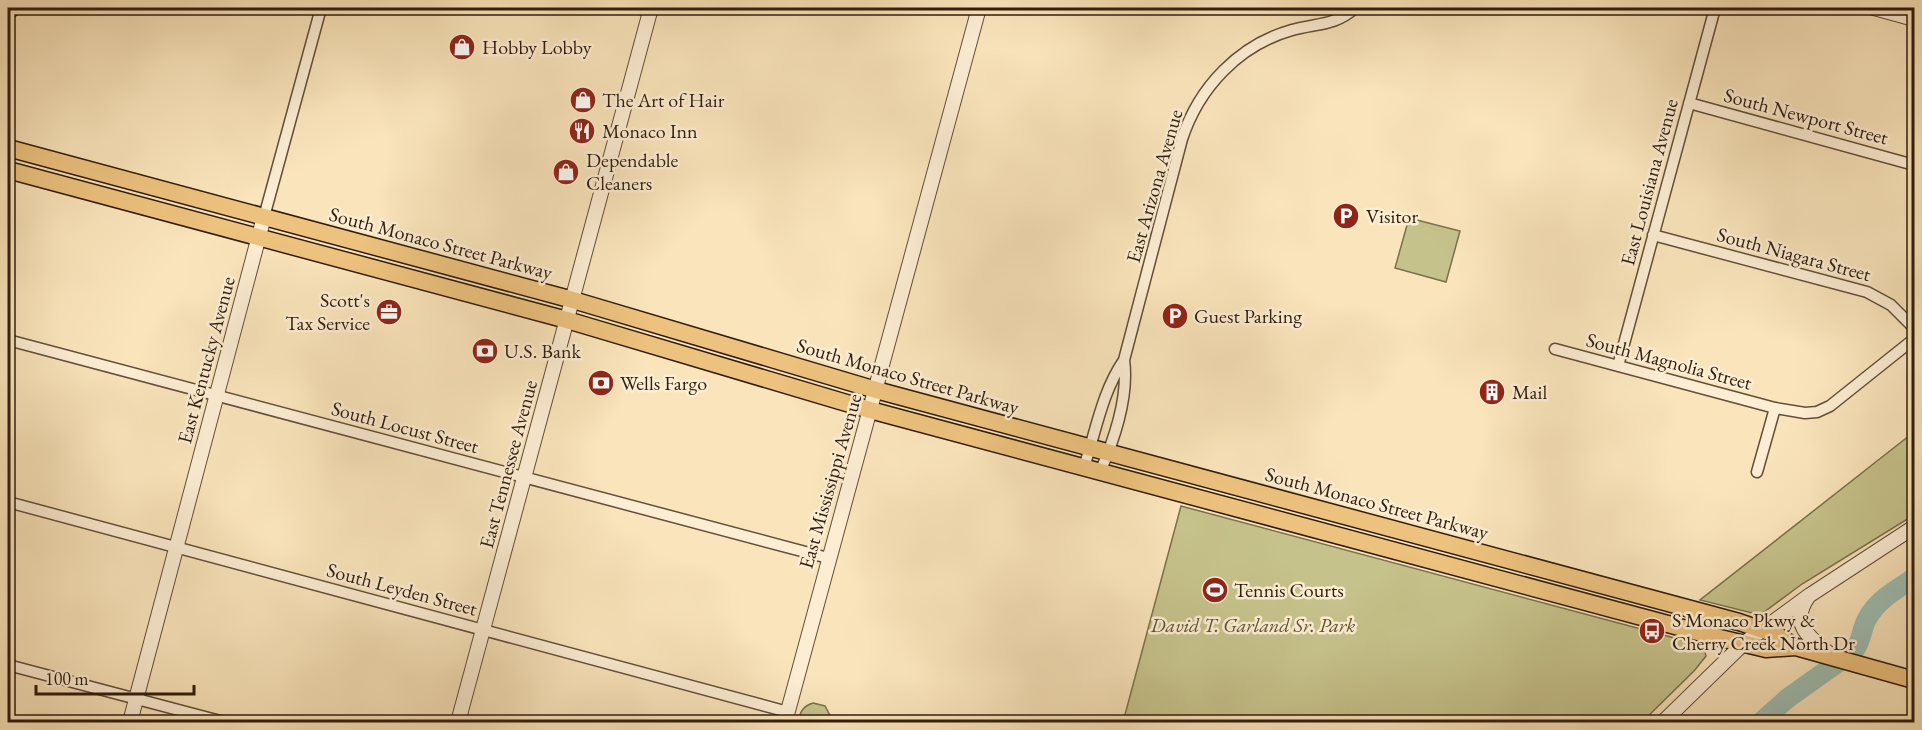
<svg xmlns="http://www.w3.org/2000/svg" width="1922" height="730" font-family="'EB Garamond',serif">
<rect width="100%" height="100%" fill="#fae4bb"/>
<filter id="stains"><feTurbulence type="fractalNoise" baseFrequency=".00333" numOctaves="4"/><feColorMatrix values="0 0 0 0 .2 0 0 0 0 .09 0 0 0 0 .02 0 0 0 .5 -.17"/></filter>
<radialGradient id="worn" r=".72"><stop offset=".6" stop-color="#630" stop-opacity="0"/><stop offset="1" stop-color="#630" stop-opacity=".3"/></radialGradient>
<path fill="#c6c28b" stroke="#7b704c" stroke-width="1.5" d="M1409 218 1460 231 1446 282 1395 268Z
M1914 432V515L1802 584 1760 615 1700 600Z
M1181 506 1697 644 1704 648 1706 656 1694 671 1642 722H1123Z
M813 703 825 706 833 721 838 722H799C799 712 803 706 813 703Z"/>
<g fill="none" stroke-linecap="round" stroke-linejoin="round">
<path stroke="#727e70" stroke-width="3" d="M1901 587 1914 594"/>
<path stroke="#9ebeb3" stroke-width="20" d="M1761 722 1788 698 1854 651C1862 641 1861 630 1867 619 1877 600 1897 589 1914 578"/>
<defs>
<path id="minor" d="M636 8 650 11
M1689 103 1914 165
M264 217 321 8
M1653 235 1867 292 1891 305 1914 328
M8 340 828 558
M1555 349 1775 408 1805 413 1817 412 1830 406 1914 339
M1618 366 1715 8
M1084 467C1096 431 1102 392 1124 360L1182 139C1199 87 1239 45 1292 30 1317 23 1335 26 1355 8
M1100 472C1115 438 1129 397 1124 360
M1757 472 1775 408
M8 502 788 712
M8 665 224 722"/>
<path id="tertiary" d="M1874 8 1914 19
M1808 597C1788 625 1812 639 1832 656
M130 722 264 217
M458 722 651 8
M785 722 979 8
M1663 722 1743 644 1810 595 1914 527"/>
<path id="primary" d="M8 10 12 8
M8 148 573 300 876 390 1739 622 1775 634 1796 647 1914 680
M8 170 567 320 870 410 1720 638 1766 649 1796 647"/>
</defs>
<use href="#minor" stroke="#624f38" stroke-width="13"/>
<use href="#tertiary" stroke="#624f38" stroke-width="16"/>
<use href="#primary" stroke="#301d0c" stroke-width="19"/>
<use href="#minor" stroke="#fcedd3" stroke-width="10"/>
<use href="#tertiary" stroke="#fcedd3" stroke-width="14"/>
<use href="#primary" stroke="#edc27e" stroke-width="16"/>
</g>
<defs>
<symbol id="shop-disc" viewBox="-11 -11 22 22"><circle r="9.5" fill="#8f2418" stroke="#fcedd3"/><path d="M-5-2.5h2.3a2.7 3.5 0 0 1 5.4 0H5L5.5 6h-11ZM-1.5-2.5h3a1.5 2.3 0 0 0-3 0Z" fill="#fff"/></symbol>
<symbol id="restaurant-disc" viewBox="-11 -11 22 22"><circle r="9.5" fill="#8f2418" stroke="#fcedd3"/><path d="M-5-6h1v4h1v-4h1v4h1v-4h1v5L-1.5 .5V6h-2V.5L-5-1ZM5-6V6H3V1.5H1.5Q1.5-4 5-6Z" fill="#fff"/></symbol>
<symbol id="parking-disc" viewBox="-11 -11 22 22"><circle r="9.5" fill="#8f2418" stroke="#fcedd3"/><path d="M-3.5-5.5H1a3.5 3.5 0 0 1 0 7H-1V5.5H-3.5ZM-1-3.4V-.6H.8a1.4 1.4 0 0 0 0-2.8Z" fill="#fff"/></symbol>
<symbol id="office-disc" viewBox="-11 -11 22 22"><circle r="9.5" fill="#8f2418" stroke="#fcedd3"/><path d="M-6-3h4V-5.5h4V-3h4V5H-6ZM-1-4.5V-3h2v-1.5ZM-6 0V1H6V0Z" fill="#fff"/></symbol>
<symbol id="bank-disc" viewBox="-11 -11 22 22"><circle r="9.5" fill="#8f2418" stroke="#fcedd3"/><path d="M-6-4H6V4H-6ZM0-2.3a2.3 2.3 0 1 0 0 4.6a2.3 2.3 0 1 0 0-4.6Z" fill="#fff"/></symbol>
<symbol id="building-disc" viewBox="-11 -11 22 22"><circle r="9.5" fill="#8f2418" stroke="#fcedd3"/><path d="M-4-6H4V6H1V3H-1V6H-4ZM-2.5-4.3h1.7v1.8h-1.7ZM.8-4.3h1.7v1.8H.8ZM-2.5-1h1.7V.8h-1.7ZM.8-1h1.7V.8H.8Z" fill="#fff"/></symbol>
<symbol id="stadium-disc" viewBox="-11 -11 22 22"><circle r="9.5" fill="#8f2418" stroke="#fcedd3"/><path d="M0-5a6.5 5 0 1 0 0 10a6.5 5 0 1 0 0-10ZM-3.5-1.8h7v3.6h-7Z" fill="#fff"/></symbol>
<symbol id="bus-disc" viewBox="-11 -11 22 22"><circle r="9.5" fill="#8f2418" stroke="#fcedd3"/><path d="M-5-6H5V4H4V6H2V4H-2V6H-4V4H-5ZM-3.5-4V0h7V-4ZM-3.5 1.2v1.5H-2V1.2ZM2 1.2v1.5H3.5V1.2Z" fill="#fff"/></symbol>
</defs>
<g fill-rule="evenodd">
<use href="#shop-disc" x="447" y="32" width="30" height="30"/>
<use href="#shop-disc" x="568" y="85" width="30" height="30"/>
<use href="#restaurant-disc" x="567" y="116" width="30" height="30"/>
<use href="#shop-disc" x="551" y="157" width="30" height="30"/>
<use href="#parking-disc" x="1331" y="201" width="30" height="30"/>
<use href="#office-disc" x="374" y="297" width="30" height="30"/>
<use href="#parking-disc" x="1160" y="301" width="30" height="30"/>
<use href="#bank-disc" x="470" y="336" width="30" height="30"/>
<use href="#bank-disc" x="586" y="368" width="30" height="30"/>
<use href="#building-disc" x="1477" y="377" width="30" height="30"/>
<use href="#stadium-disc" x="1200" y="575" width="30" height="30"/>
<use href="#bus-disc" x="1637" y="616" width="30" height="30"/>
</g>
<g text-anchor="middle" stroke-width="5" stroke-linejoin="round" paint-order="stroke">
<g font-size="20" fill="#301d0c" stroke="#fcedd3" text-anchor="start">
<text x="482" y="54">Hobby Lobby</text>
<text x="602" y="107">The Art of Hair</text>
<text x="602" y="138">Monaco Inn</text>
<text x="586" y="167">Dependable<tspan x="586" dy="23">Cleaners</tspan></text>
<text x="1366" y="223">Visitor</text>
<text x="370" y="307" text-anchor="end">Scott's<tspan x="370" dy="23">Tax Service</tspan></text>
<text x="1194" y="323">Guest Parking</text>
<text x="504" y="358">U.S. Bank</text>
<text x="620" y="390">Wells Fargo</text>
<text x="1512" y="399">Mail</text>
<text x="1234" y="597">Tennis Courts</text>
<text x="1672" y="627">S Monaco Pkwy &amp;<tspan x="1672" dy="23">Cherry Creek North Dr</tspan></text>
</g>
<g font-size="20" fill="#301d0c" stroke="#fcedd3">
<text transform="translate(1806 116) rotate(15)" y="7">South Newport Street</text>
<text transform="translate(1649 182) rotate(-75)" y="7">East Louisiana Avenue</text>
<text transform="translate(1154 186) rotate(-74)" y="7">East Arizona Avenue</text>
<text transform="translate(441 243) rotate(15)" y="7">South Monaco Street Parkway</text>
<text transform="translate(1794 254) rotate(15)" y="7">South Niagara Street</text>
<text transform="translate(206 360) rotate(-75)" y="7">East Kentucky Avenue</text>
<text transform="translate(1669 361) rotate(15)" y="7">South Magnolia Street</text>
<text transform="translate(908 376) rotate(16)" y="7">South Monaco Street Parkway</text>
<text transform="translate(405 427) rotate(15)" y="7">South Locust Street</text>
<text transform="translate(508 464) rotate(-75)" y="7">East Tennessee Avenue</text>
<text transform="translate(830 481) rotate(-74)" y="7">East Mississippi Avenue</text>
<text transform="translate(1377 503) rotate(15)" y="7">South Monaco Street Parkway</text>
<text transform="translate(402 589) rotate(15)" y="7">South Leyden Street</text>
</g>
<g font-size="20" font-style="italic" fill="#5d4f32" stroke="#fcedd3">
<text x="1253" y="632">David T. Garland Sr. Park</text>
</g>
</g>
<rect width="1922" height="730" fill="none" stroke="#fae4bb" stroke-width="30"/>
<rect x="9" y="9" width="1904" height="712" fill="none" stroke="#301d0c" stroke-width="3"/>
<rect x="15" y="15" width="1892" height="700" fill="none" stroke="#301d0c" stroke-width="1.5"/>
<path d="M36 685v9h158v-9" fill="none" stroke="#301d0c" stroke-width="3"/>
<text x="45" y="685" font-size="18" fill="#301d0c" stroke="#fcedd3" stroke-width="4.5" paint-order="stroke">100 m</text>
<rect width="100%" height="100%" filter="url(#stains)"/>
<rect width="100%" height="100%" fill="url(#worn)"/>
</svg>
